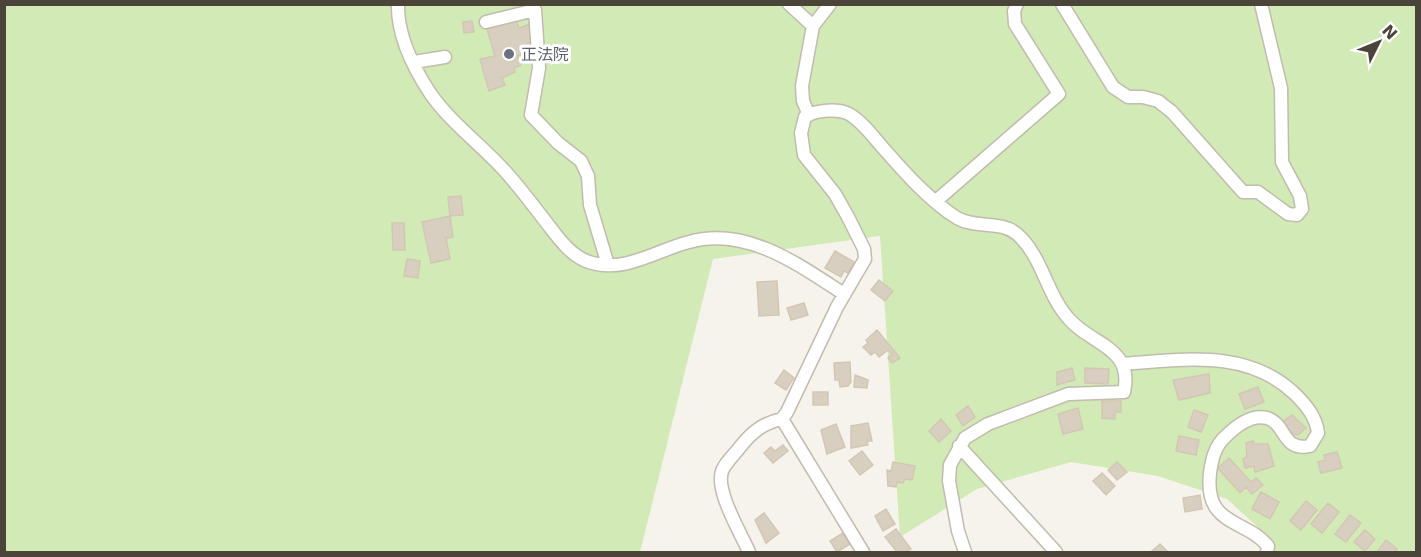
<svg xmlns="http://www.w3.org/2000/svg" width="1421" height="557" font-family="'DejaVu Sans','Noto Sans JP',sans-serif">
<rect width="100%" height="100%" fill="#f6f3ec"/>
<path fill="#d2eab5" d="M4 5H1416V552H1262L1261 530 1227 499 1158 476 1071 462 977 489 900 537 880 236 713 259 640 552H5Z"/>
<path fill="#d8cfc1" stroke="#d3c7b4" stroke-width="1.5" d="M516 20 519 28 530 24 534 40 528 43 530 52 518 56 521 65 514 68 515 72 502 78 505 85 489 91 480 59 495 56 487 29Z
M472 21 474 32 464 33 463 22Z
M461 196 463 215 450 216 448 197Z
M450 216 453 237 446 238 450 259 431 263 422 222Z
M392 223H404L405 250H393Z
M835 251 854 262 848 273 844 271 841 277 825 268Z
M407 259 420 261 418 278 404 276Z
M879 280 893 291 885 301 871 290Z
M777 281 779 315 759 316 757 282Z
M804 303 808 315 791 320 787 308Z
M877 330 900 358 892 363 888 358 892 354 888 350 879 357 875 352 871 355 863 347 868 343 866 340Z
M850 362 851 382 848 386 840 387 839 380H835L834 363Z
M1072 368 1075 380 1057 385V372Z
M1085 368 1109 369 1108 384 1085 383Z
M784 370 794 378 786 390 775 383Z
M1209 374 1210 393 1179 400 1173 380Z
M855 375 868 380 867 388 854 387Z
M1258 387 1264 402 1245 409 1239 394Z
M813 392H828V405H813Z
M1102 401H1121V412H1115V419L1102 418Z
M968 406 975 417 963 426 956 415Z
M1078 408 1083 429 1063 434 1058 414Z
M1194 410 1208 415 1201 432 1188 427Z
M1292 415 1306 428 1298 435 1290 433 1281 423Z
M941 419 951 431 939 442 929 431Z
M868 423 872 441H867L868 445 851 448V426Z
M836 424 845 447 827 454 821 430Z
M1179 436 1199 440 1196 455 1176 451Z
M1253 441 1254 444H1268L1274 466 1255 472 1254 466 1245 468 1243 459 1247 457 1246 443Z
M783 445 788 451 773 463 764 453 771 447 775 451Z
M862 451 873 465 860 475 849 461Z
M1337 452 1342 468 1321 473 1318 462 1325 460 1324 455Z
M1229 458 1251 482 1256 478 1263 485 1252 494 1246 487 1240 493 1218 468Z
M893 462 915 466 912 480 905 479 903 483 897 482 896 487 888 486 887 470 891 471Z
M1117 462 1127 472 1117 480 1108 470Z
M1102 473 1115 486 1106 495 1093 481Z
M1261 492 1279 502 1270 519 1252 509Z
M1200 495 1202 509 1185 512 1183 498Z
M1306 501 1317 510 1301 530 1290 521Z
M1328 503 1339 512 1322 533 1311 524Z
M886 509 895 524 883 531 875 516Z
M764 513 779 533 766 543 755 520Z
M1350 515 1361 523 1346 542 1335 534Z
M896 529 911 549 905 552H897L885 537Z
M1365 530 1375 539 1365 551 1354 542Z
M843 533 850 544 837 552 830 541Z
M1386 540 1397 549 1394 552H1377Z
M1160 544 1168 552 1152 551Z"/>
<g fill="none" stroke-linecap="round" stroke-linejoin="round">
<defs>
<path id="minor" d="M398 4C397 36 413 67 430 93 450 122 479 143 503 169 518 185 532 204 546 222 557 236 570 256 589 262 624 274 657 250 689 242 747 226 799 265 844 294
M789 4 813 26
M1062 4 1113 87 1128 97H1143L1158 101 1172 112 1243 192H1258L1288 214 1297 215 1302 209 1300 196 1282 162 1281 88 1261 4
M486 22 535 10 539 68 531 115 558 143 581 161 588 176 590 205 608 265
M414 62 445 57
M809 115 803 101 802 86 813 26 830 4
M936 201 1059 94 1015 24 1014 11 1017 4
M1122 364C1183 360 1247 348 1295 394 1307 406 1316 417 1318 433L1310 446C1282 452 1286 423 1267 418 1252 414 1236 426 1226 436 1215 446 1212 458 1210 473 1204 527 1245 518 1268 546L1267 552
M782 419 863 552
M959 446 1056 552
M749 552C741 533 713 488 723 469 727 461 735 454 740 447 752 432 763 423 782 419L787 412 837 307 865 259 864 249 848 217 835 194 804 155 801 133 805 117C815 110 838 108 849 114 863 122 874 138 884 149 905 173 930 201 957 218 976 229 1001 220 1017 234 1043 257 1046 294 1069 319 1091 345 1134 347 1124 392L1068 394 988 424 965 438 950 465 949 481 958 531 965 552"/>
</defs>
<use href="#minor" stroke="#c2bbae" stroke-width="15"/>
<use href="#minor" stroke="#fff" stroke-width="12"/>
</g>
<circle fill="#6b7280" stroke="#fff" stroke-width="2" cx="509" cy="54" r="6"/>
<g text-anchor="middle" stroke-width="6" stroke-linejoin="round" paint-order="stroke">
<g font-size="16" fill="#5b616d" stroke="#fff" text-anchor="start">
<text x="521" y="60">正法院</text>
</g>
</g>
<rect width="1421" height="557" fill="none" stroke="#4b4439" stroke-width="12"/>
<g transform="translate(1379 42) rotate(47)" stroke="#ffffff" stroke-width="4.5" paint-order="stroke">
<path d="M0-4.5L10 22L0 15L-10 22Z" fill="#4b4439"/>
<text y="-9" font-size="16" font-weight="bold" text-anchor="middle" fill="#4b4439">N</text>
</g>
</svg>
